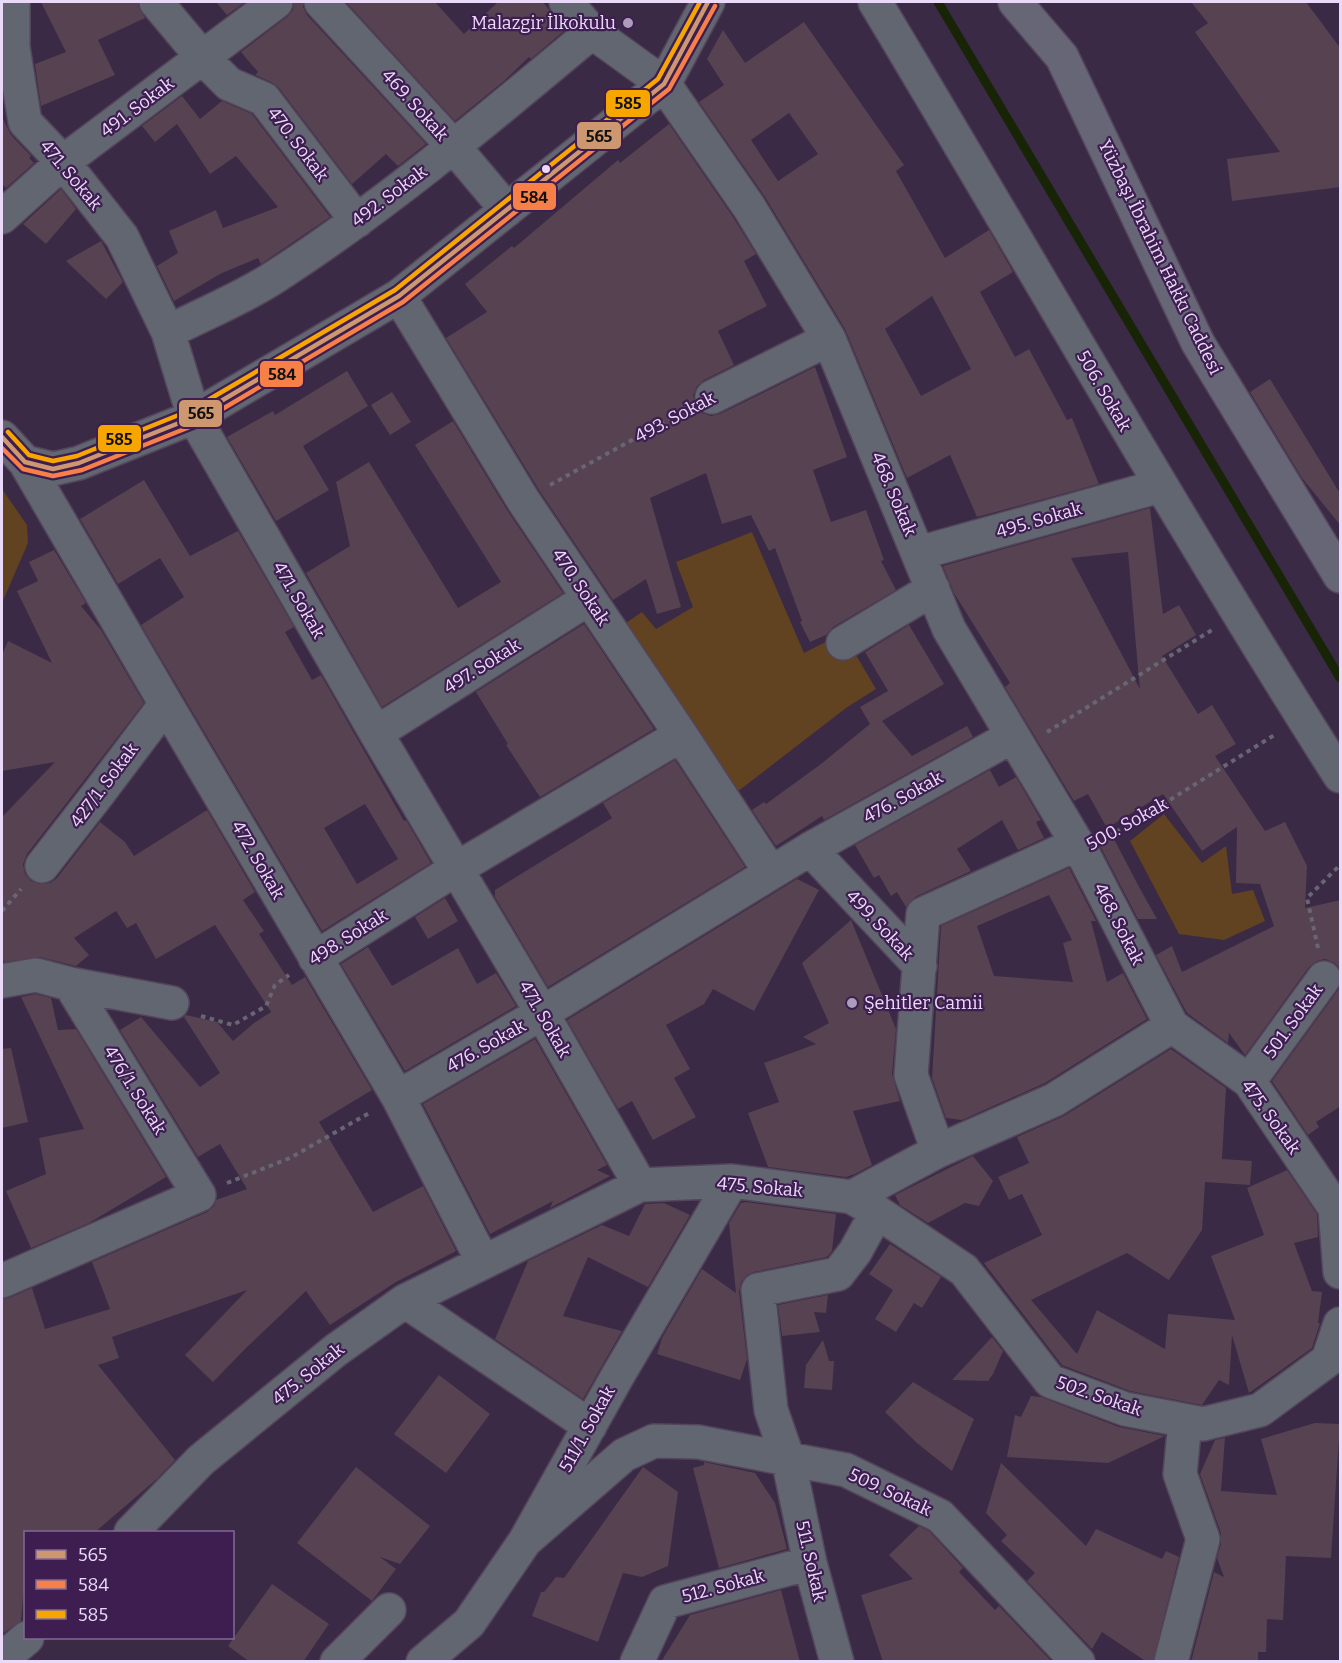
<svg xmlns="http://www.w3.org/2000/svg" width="1342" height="1663" font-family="Bitter,serif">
<rect width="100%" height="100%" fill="#3b2a45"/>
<path fill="#614221" d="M2 489 27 525 28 543 2 603Z
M752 532 804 653 843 633 876 689 846 708 737 792 689 716 684 720 626 623 642 612 656 629 693 607 676 562Z
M1164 814 1202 863 1226 846 1232 894 1253 890 1265 921 1224 940 1179 934 1130 841Z"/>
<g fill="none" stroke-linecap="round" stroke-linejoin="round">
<path stroke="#172506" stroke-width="9" d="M938 2 1340 678"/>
</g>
<path fill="#564250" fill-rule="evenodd" d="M41 2H138V6L145 18 98 40 115 75 41 106 35 64 66 52Z
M216 2H245L227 15Z
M294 2H303V7L307 15 426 144 398 166 386 154 352 184 279 88 271 82 255 75 258 72 241 52 287 17 293 10Z
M346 2H435L464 34 498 2H543L565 30 531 59 529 57 504 81 455 121Z
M1191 2H1306L1341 49V187L1232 201 1227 159 1280 152 1195 32 1208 23Z
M804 22 904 165 896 171 945 258 989 230 1013 272 980 292 1015 357 1029 349 1067 420 1072 418 1099 484 977 517 950 455 907 478 845 329 765 197 699 102 724 85 707 59 723 30 745 63ZM789 113 818 154 778 181 751 140ZM932 296 971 369 921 396 885 329Z
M182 96 200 119 222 101 252 114 330 217 261 264 258 258 220 274 174 301 157 266 178 253 169 231 216 210 223 228 278 207 236 156 210 174 177 124 155 142 142 126Z
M2 117 11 135 31 156 29 158 34 163 6 188 2 184Z
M669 124 733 217 756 254 744 261 767 306 718 331 734 365 704 380 697 386 693 395 695 405 702 413 711 416 720 414 815 367 847 457 813 470 831 522 866 510 884 560 881 561 896 590 833 627 826 635 810 642 800 622 802 621 775 548 769 551 751 515 722 524 706 473 650 498 681 607 657 614 646 579 613 600 539 490 446 338 487 312 465 284 512 246 514 248 618 160 620 163Z
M61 189 76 209 46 244 23 224Z
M101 241 123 282 106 299 66 261Z
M347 371 368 406 303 446 329 490 276 521 227 437 273 411 275 415Z
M1270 379 1341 495V526L1302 478 1250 392Z
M392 392 411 422 390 435 371 405Z
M453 421 507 510 563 593 382 707 306 573 350 546 336 482 369 462 458 608 501 582 415 445Z
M144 480 190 556 238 531 294 627 285 632 312 680 321 675 404 821 406 820 431 863 322 931 141 625 184 597 160 558 118 584 80 519ZM365 804 398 859 357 884 324 828Z
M1150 508 1163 614 1179 605 1196 635 1162 656 1198 714 1212 705 1236 744 1215 756 1265 831 1285 822 1307 866 1305 908 1341 900V969L1335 963 1325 959 1317 961 1309 967 1245 1055 1229 1033 1228 1043 1187 1013 1156 955 1172 946 1182 972 1274 926 1260 884 1236 883 1237 827 1202 851 1163 794 1107 828 1088 794 1074 801 1005 687 1010 683 954 593 943 566ZM1128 552 1138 669 1140 689 1071 558Z
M54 550 86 603 81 606 101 630 144 703 27 854 23 864 25 874 31 881 39 884 50 883 57 878 100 822 125 842 134 856 207 810 255 892 243 900 264 931 259 934 292 985 305 977 372 1090 319 1122 373 1212 423 1186 456 1251 396 1282 330 1325 306 1291 244 1350 213 1382 185 1355 247 1290 112 1337 119 1358 98 1365 175 1460 158 1478 94 1533H26V1564L21 1621 2 1634V1299L9 1298 32 1288 45 1329 110 1309 92 1262 207 1212 214 1206 216 1200 247 1189 220 1144 198 1157 120 1030 141 1017 200 1087 220 1073 184 1017 186 1015 217 1022 233 1041 254 1023 271 1012 215 925 156 959 136 923 127 928 116 911 74 938 89 955 76 966 40 957 4 962 2 957V817L55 762 2 771V655L8 641 52 663 17 591 38 581 29 562Z
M584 624 654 729 540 797 506 745 508 744 476 692Z
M909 625 944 684 882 721 912 756 967 726 973 737 824 820 822 816 776 846 752 810 764 802 766 804 821 764 870 724 860 707 888 691 865 652Z
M675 760 745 867 548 987 495 897V890L612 818 603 803Z
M990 770 999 787 1016 777 1041 820 1036 822 1044 838 1018 850 1002 820 957 849 971 871 915 897 906 907 897 892 891 896 879 875 874 878 855 845Z
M1113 837 1139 887 1157 919H1138L1099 844Z
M1069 868 1096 921H1091L1107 982 1123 973 1147 1019 1045 1083 962 1120 946 1118 932 1078 941 926ZM1049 895 1072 940 1063 943 1073 982 994 976 977 926Z
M797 879 819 890 754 1011 713 989 704 1004 666 1025 690 1069 674 1078 696 1117 653 1140 632 1101 618 1109 567 1020Z
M445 898 458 921 428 939 415 917Z
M851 920 896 1029 892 1074 900 1101 853 1111 872 1165 855 1174 846 1177 768 1167 748 1113 779 1102 764 1063 816 1044 803 1037 829 1023 802 963Z
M368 947 392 986 458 948 477 984 496 973 516 1006 405 1071 341 964Z
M1341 986V1106L1316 1122 1319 1127 1308 1135 1272 1081Z
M35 994 51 998 58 1030 76 1029 166 1177 89 1223 31 1248 6 1191 46 1174 39 1138 84 1129 21 997Z
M535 1039 607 1165 597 1170 610 1176 550 1208 553 1201 490 1234 423 1104Z
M11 1048 28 1122 2 1128V1049Z
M1171 1049 1226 1088 1222 1159 1252 1161 1250 1185 1205 1182 1202 1230 1169 1280 1127 1253 1031 1300 1077 1354 1097 1310 1165 1349 1168 1314 1235 1320 1211 1256 1264 1235 1247 1188 1287 1170 1317 1214 1318 1237 1294 1243 1312 1291 1322 1292 1318 1323H1320L1312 1348 1249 1393 1232 1335 1229 1385 1219 1380 1202 1405 1130 1391 1062 1365 984 1263 1042 1235 1022 1194 1009 1200 998 1177 1029 1163 1017 1137 1064 1116Z
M973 1156 993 1181 979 1206 965 1203 928 1223 900 1205 895 1195Z
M746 1202 836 1214 832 1251 827 1257 754 1272 747 1275 741 1282 739 1292 747 1359 740 1380 657 1354 662 1338 702 1269 736 1293 729 1223 741 1203Z
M664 1203 690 1215 648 1287 588 1257 563 1316 622 1331 583 1399 495 1339 528 1261 602 1225 629 1236 645 1204Z
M890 1244 941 1277 922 1308 914 1303 896 1332 875 1319 893 1290 869 1274Z
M828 1295 826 1313 814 1312 820 1332 782 1336 778 1305Z
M992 1337 1003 1351 993 1374 988 1381 952 1380Z
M823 1340 829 1361H834L832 1390 804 1388 806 1365Z
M439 1375 490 1414 446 1473 394 1434Z
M913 1382 974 1419 952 1471 918 1444 885 1412Z
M1031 1396 1041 1397 1119 1427 1165 1436 1108 1463 1007 1457 1015 1415 1021 1417Z
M1315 1423 1340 1424 1331 1558 1286 1556 1283 1620 1267 1619 1266 1652H1258V1662H1191L1214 1572 1224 1577 1217 1558 1221 1544V1533L1200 1474 1215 1440 1225 1438 1221 1491 1277 1495 1261 1439Z
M704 1462 755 1473 775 1503 787 1549 719 1568 693 1468 704 1465Z
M1001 1463 1086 1546 1096 1529 1162 1559 1166 1551 1179 1557 1153 1662H1147L1102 1632 1092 1649 1027 1581 1035 1573 1001 1541 1007 1535 986 1513Z
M356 1467 430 1526 400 1564 380 1557 396 1569 372 1601 297 1543Z
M643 1467 678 1492 668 1566 642 1577 623 1573 598 1642 532 1616 541 1592H544L556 1577 564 1578Z
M919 1526 929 1531 963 1568 959 1572 995 1610 999 1606 1052 1662H883L861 1595 913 1579 889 1555Z
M272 1584 329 1624 303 1662H250L228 1646Z
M781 1590 800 1662H661L690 1615Z"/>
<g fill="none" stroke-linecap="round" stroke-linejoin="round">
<defs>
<path id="minor" d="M13 2V47L25 122 63 162 122 237 168 332 194 417 376 733 542 1013 640 1185
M156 2 203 58 229 84 264 99 357 221
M321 2 454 147 507 210
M566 2 592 32 664 84 749 207 829 339 949 629 1081 850 1172 1026 1249 1081 1335 1208 1340 1272
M875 2C1030 260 1178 522 1340 776
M2 217 63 162 276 2
M399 296 523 500 681 735 771 873
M168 332C201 315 238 300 270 280 384 207 488 119 592 32
M712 397 829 339
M2 437 25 462 53 469 79 463 194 417 399 296 664 84 708 2
M25 462 166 704 398 1097 483 1262
M919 553 1160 486
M843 643 933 589
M376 733 588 599
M810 849 920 966
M42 866 98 794 166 704
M315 958 456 869 681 735
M2 981 36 975 70 984 172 1003
M1249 1081 1324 978
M398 1097 542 1013 810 849 1013 736
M938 1151 911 1075 923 914 1068 848 1081 850
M852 1197 877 1212 964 1270 1050 1381 1125 1409 1203 1424 1260 1410 1328 1360 1340 1324
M2 1281 199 1195 70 984
M405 1301 590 1426
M131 1532 201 1460 336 1350 405 1301 640 1185 732 1181 852 1197 938 1151 1054 1100 1172 1026
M525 1541 624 1455 654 1441 698 1442 846 1470 940 1516 1078 1662
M2 1659 27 1638
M337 1662 389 1610
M423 1662 469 1623 525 1541 617 1377 732 1181
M637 1662 665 1602 810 1563
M837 1662 810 1563 788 1459 771 1410 758 1290 838 1274 855 1252 877 1212
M1171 1662 1203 1539 1180 1474 1185 1421"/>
<path id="major" d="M1015 2 1062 57 1198 343 1340 576"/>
</defs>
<use href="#minor" stroke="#53455c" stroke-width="36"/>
<use href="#major" stroke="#53455c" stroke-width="36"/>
<path stroke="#686673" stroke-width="4" stroke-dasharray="4.5 4.5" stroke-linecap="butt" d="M550 485 685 411
M1047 732 1212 630
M1108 836 1131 824 1276 734
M2 911 21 889
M1318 948 1307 898 1340 865
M201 1016 233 1025 266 1006 275 985 289 975
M227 1183 290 1158 371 1112"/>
<use href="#minor" stroke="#626670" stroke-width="33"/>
<use href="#major" stroke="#666676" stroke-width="33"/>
<defs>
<path id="bus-1" d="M2 437 25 462 53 469 79 463 194 417 399 296 664 84 708 2"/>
<path id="bus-2" d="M2 448 23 469 53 476 82 470 197 424 403 302 669 89 715 6"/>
<path id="bus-3" d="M8 432 29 455 53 461 77 456 191 410 395 290 658 79 700 2"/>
</defs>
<use href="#bus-1" stroke="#3e1e51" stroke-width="9"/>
<use href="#bus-2" stroke="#3e1e51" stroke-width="9"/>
<use href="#bus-3" stroke="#3e1e51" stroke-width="9"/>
<use href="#bus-1" stroke="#cd976f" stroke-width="4.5"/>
<use href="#bus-2" stroke="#f78048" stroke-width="4.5"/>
<use href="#bus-3" stroke="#f7a600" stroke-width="4.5"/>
</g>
<g fill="#ad9cba" stroke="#3e1e51" stroke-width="2">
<circle cx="628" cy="23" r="6"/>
<circle cx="852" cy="1003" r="6"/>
</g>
<circle fill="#ebd9f9" stroke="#3e1e51" stroke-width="2" cx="546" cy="169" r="5"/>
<g text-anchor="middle" stroke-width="4.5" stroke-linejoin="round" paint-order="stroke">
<g font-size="18" fill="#ebd9f9" stroke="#3e1e51" text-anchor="end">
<text x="616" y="29">Malazgir İlkokulu</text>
<text x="864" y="1009" text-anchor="start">Şehitler Camii</text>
</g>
<g font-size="18" fill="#ebd9f9" stroke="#3e1e51">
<text transform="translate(415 105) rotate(48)" y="6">469. Sokak</text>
<text transform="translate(137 107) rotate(-37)" y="6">491. Sokak</text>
<text transform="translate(298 144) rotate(53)" y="6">470. Sokak</text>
<text transform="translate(71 175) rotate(50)" y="6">471. Sokak</text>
<text transform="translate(389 196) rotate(-37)" y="6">492. Sokak</text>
<text transform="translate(1160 257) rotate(64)" y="6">Yüzbaşı İbrahim Hakkı Caddesi</text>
<text transform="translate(1104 391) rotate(60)" y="6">506. Sokak</text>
<text transform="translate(675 417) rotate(-28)" y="6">493. Sokak</text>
<text transform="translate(894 494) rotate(67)" y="6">468. Sokak</text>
<text transform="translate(1039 520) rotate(-16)" y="6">495. Sokak</text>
<text transform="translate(581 587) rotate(56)" y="6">470. Sokak</text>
<text transform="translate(299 600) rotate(60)" y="6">471. Sokak</text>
<text transform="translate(482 666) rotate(-32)" y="6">497. Sokak</text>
<text transform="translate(104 785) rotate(-53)" y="6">427/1. Sokak</text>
<text transform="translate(903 797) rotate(-29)" y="6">476. Sokak</text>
<text transform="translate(1127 824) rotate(-29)" y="6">500. Sokak</text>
<text transform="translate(258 860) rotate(60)" y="6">472. Sokak</text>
<text transform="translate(1119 924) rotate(63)" y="6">468. Sokak</text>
<text transform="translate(880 925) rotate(47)" y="6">499. Sokak</text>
<text transform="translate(348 937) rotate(-32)" y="6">498. Sokak</text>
<text transform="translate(545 1019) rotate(60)" y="6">471. Sokak</text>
<text transform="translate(1293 1021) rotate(-54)" y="6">501. Sokak</text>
<text transform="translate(486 1046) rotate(-30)" y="6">476. Sokak</text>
<text transform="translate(135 1090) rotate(58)" y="6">476/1. Sokak</text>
<text transform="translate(1271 1117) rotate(54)" y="6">475. Sokak</text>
<text transform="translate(760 1187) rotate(5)" y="6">475. Sokak</text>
<text transform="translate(308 1374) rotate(-39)" y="6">475. Sokak</text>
<text transform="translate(1099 1396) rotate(19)" y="6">502. Sokak</text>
<text transform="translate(587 1429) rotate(-61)" y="6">511/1. Sokak</text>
<text transform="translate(890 1492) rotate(25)" y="6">509. Sokak</text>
<text transform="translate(811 1561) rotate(77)" y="6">511. Sokak</text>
<text transform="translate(723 1586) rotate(-15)" y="6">512. Sokak</text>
</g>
</g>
<g stroke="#3e1e51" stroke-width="2">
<rect x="605" y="89" width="46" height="29" rx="6" fill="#f7a600"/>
<rect x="576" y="121" width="46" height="29" rx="6" fill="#cd976f"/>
<rect x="512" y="182" width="45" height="29" rx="6" fill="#f78048"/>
<rect x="259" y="360" width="45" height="28" rx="6" fill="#f78048"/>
<rect x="178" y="399" width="45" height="29" rx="6" fill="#cd976f"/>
<rect x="97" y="424" width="45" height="29" rx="6" fill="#f7a600"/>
</g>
<g font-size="16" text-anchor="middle" font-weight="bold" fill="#111">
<text x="628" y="109">585</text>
<text x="599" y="142">565</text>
<text x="534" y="203">584</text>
<text x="282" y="380">584</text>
<text x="201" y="419">565</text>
<text x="119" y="445">585</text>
</g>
<rect width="1342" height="1663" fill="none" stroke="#ebd9f9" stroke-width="6"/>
<rect x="24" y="1531" width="210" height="108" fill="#3e1e51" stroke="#836994" stroke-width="1.5"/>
<rect x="36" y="1550" width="30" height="9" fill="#cd976f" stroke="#836994" stroke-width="1.5"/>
<text x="78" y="1561" font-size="18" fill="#ebd9f9">565</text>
<rect x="36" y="1580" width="30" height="9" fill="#f78048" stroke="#836994" stroke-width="1.5"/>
<text x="78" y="1591" font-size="18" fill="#ebd9f9">584</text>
<rect x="36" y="1610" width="30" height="9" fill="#f7a600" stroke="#836994" stroke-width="1.5"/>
<text x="78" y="1621" font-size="18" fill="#ebd9f9">585</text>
</svg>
